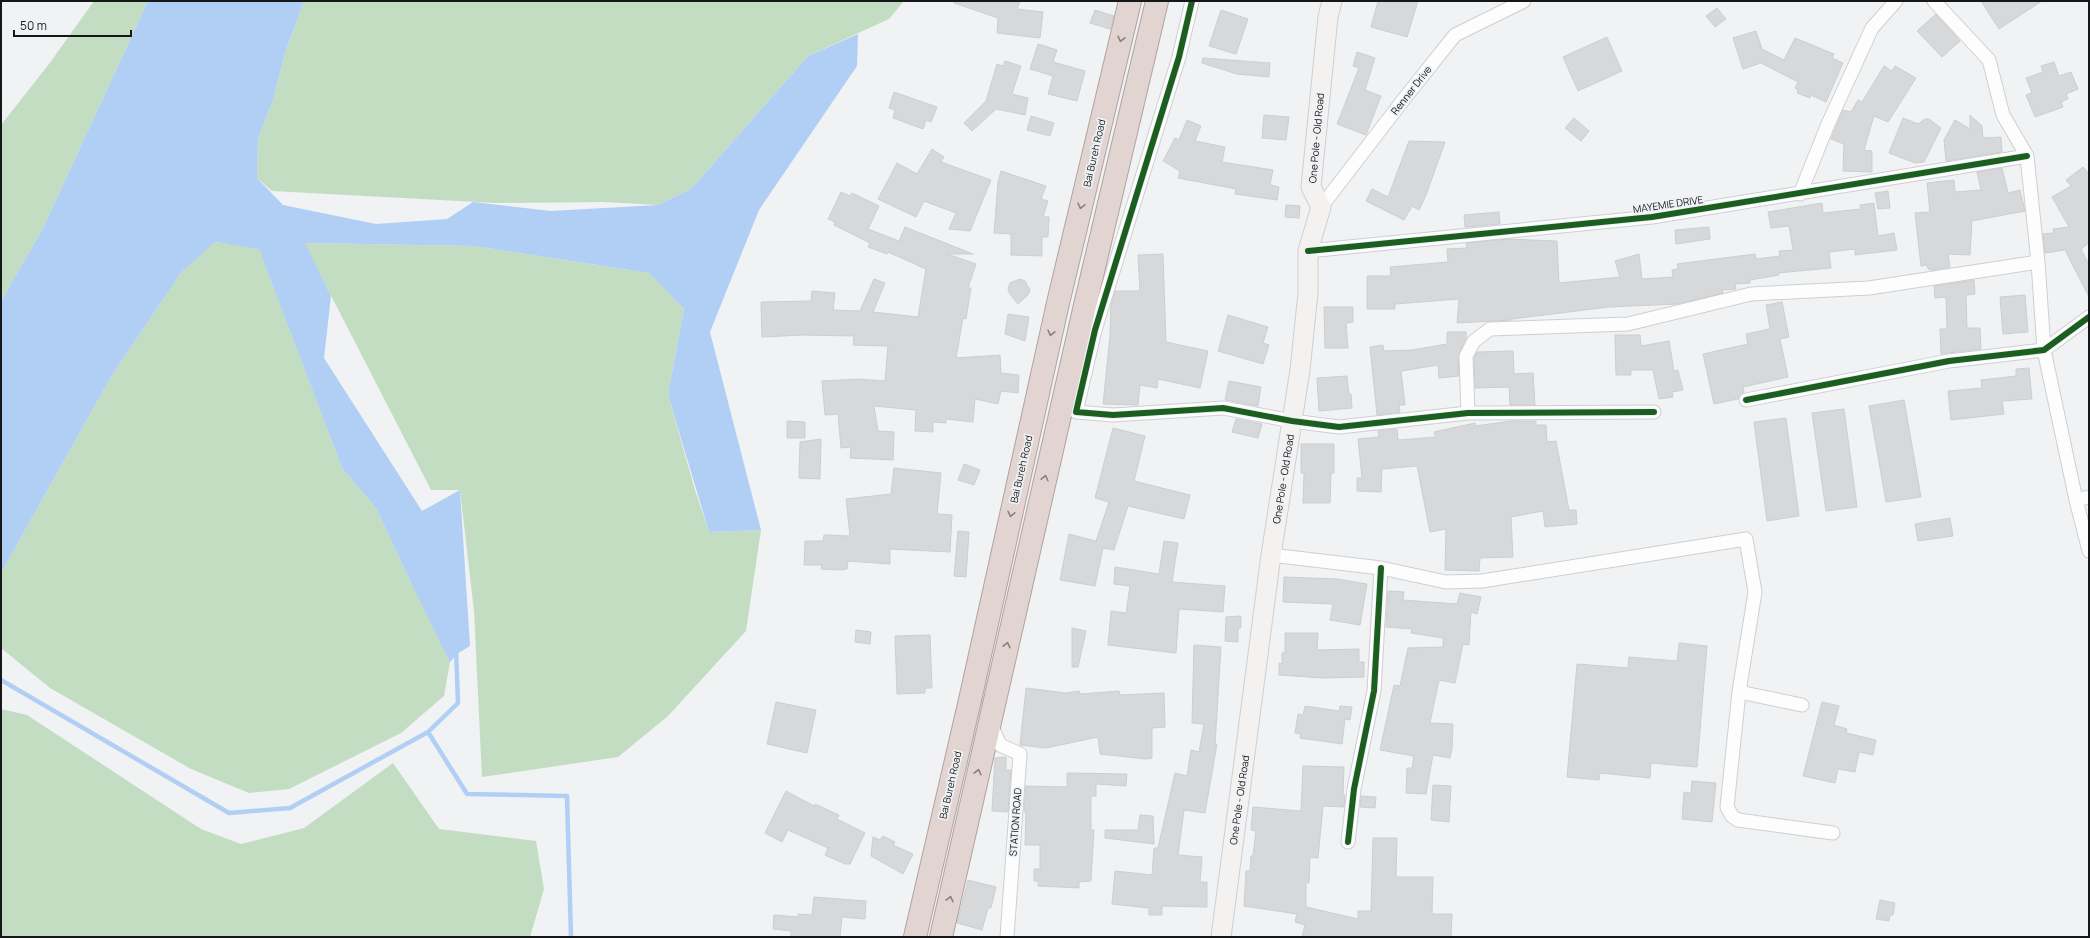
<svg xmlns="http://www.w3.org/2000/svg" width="2090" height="938" font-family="Manrope,sans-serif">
<rect width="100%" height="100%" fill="#f0f2f4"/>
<path fill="#c3ddc3" d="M94 1H148L42 230 1 301V125L49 64Z
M304 1H904L889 19 808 56 692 188 658 205 603 202 496 203 272 191 257 178 258 138 273 100 286 50Z
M214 242 259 248 342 468 376 508 411 583 446 633 450 662 444 696 401 733 289 789 249 793 191 769 50 688 1 648V573L112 375 181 273Z
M304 243 474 246 649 273 684 309 668 395 695 490 709 532 761 530 746 631 668 716 618 757 482 777 474 611 460 490H431Z
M1 709 27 715 201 829 241 844 304 828 393 763 439 829 536 841 544 889 530 937H1Z"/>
<path fill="#b1cff5" d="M148 1H304L286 50 273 100 258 138 257 178 283 205 376 224 447 219 473 202 550 211 658 205 692 188 808 56 858 34 857 66 759 210 710 332 761 530 709 532 668 395 684 309 649 273 474 246 305 243 331 296 324 358 422 511 460 490 470 646 457 654 450 662 411 583 376 508 342 468 259 249 215 242 181 273 112 375 1 573V301L42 230Z"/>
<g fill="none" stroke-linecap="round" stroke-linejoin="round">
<path stroke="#b1cff5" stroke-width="4.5" d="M1 680 229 813 290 808 428 732 458 703 456 649
M428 732 467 794 567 796 571 937"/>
</g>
<path fill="#d7d8d9" stroke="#cccecf" d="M954 1H1020L1017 9 1043 12 1040 38 997 33 998 18 954 3Z
M1378 1H1418L1407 37 1371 27Z
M1981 1H2042L1999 29Z
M1717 8 1726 19 1715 27 1706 16Z
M1095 10 1114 16 1110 29 1090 23Z
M1221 10 1248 19 1236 54 1209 46Z
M1936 14 1960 41 1942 57 1917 31Z
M1756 31 1762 49 1784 60 1795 38 1834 54 1832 58 1843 63 1826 102 1811 95 1810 98 1797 93 1798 90 1795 88 1798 82 1761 63 1743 69 1733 38Z
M1607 37 1622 71 1578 91 1563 57Z
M1038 44 1057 50 1053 62 1085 71 1077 101 1048 94 1053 76 1030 69Z
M1357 52 1375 58 1365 90 1381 96 1366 135 1337 124 1359 68 1353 66Z
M1203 58 1270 63 1269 77 1237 74 1202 63Z
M1005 61 1021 66 1012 94 1028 98 1025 115 996 109 972 131 964 123 986 101 997 64 1003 66Z
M2054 62 2059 76 2071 72 2078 89 2066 94 2068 99 2061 102 2063 107 2035 117 2026 95 2032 93 2026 78 2043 72 2041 66Z
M1884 66 1892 71 1895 66 1916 78 1888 122 1874 116 1864 150 1872 151V172L1843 171 1844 144 1831 139 1843 110 1851 112 1858 100 1862 102Z
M894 92 937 107 931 122 926 120 923 129 893 118 895 110 889 108Z
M1264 115 1289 117 1286 140 1262 138Z
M1970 115 1982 126 1983 138 2001 137 2002 152 1946 161 1944 140 1955 120 1970 129Z
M1031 116 1054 123 1050 136 1027 130Z
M1574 118 1589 131 1581 141 1565 128Z
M1903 118 1918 124 1925 119H1929L1941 128 1924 162 1915 163 1889 153Z
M1187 120 1201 126 1195 141 1225 147 1222 162 1273 170 1270 185 1279 187 1277 200 1235 194 1236 189 1178 178 1180 171 1163 161 1175 138 1179 140Z
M1409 141 1445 142 1426 195 1419 210 1412 206 1404 220 1366 201 1372 189 1388 197Z
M932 149 944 157 941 162 991 180 970 231 949 229 956 213 924 201 916 217 878 199 897 163 917 174Z
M2083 167 2089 174V243L2081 249 2089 265V297L2065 250 2045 253 2043 234 2054 233 2053 229 2069 227 2052 197 2071 186 2066 180Z
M2002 168 2008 193 2020 190 2025 211 1972 221 1970 255 1948 254 1950 267 1932 270 1928 269 1927 265 1921 266 1915 213 1930 212 1927 183 1954 180 1955 192 1981 190 1977 172Z
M1001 171 1046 186 1041 199 1048 201 1043 217H1049L1048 237H1042V256L1011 255V234L994 233 998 182Z
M1888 191 1890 208 1878 209 1875 193Z
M841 192 850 196 852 193 879 206 868 229 899 241 905 227 973 254H947L976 264 968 288H971L966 319 963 318 956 358 1000 355 1001 373 1019 375 1018 393 1001 391 998 404 975 399 973 422 946 419V423L933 422V432L915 431 916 410 874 406 878 431 894 432 893 460 850 458 851 447 841 448 838 414 825 415 822 381 858 379 885 381 888 346 853 345 854 336 803 335 762 337 761 302 811 301 812 291 835 293 833 310 860 311 874 279 885 283 873 312 918 317 926 269 888 252 887 254 868 247 870 243 834 225 835 222 828 219Z
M1822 203 1823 213 1861 209 1860 205 1874 203 1878 236 1894 233 1897 250 1855 255V249L1829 252 1831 268 1778 273 1779 275 1750 280V283L1735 284 1736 289 1722 290 1723 293 1677 304 1609 307 1512 319V320L1457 323 1459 299 1395 304V309H1367V276H1391L1390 267 1448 262 1447 249 1467 248 1466 243 1508 239 1557 241 1559 283 1620 277 1615 261 1639 254 1642 279 1673 277 1672 270 1678 269 1677 264 1755 254 1756 259 1780 256 1779 251 1793 250 1789 226 1771 228 1768 212Z
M1286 205 1300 206 1299 218 1285 217Z
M1499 212 1500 224 1465 227 1464 215Z
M1709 227 1710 239 1676 244 1675 230Z
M1163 254 1166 342 1208 351 1200 388 1158 379 1157 388 1140 385 1138 405 1103 404 1110 336 1111 306 1115 291H1140L1138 255Z
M1020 279 1025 281 1030 290 1028 295 1018 304 1010 294 1008 289 1010 283Z
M1974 280 1975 294 1966 295 1967 328H1980L1981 349 1941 354 1940 329H1947L1946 297 1935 298 1934 286Z
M2025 295 2028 332 2003 334 2000 297Z
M1782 302 1789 337 1780 339 1788 377 1743 387 1744 392 1738 399 1714 404 1703 354 1748 344 1746 334 1770 329 1766 305Z
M1324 307H1353V322L1346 323 1348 348H1325Z
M1008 314 1029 317 1025 341 1005 334Z
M1228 315 1268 327 1263 343 1269 345 1263 364 1218 351Z
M1447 332H1466V338L1458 356 1459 376 1439 378 1438 365 1401 371 1405 405H1399L1400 412 1377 415 1370 347 1383 345 1384 351 1412 350 1447 344Z
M1615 335H1640L1641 346 1669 341 1674 371 1678 370 1683 390 1672 392 1673 397 1659 399 1653 370H1631V375H1616Z
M1513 351 1514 374 1533 373 1535 405H1510L1509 387 1475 388 1474 358 1477 352Z
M2029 368 2032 399 2002 401 2004 414 1951 420 1948 391 1982 388 1981 380 2016 376V369Z
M1347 376 1349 394H1351L1352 408 1319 411 1317 378Z
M1229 381 1261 387 1258 406 1225 400Z
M1904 400 1921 497 1886 502 1869 406Z
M1844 409 1857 507 1826 511 1812 413Z
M1786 418 1799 516 1767 521 1754 422Z
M1236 419 1262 424 1258 438 1232 432Z
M787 421 805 422V438H787Z
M1511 421H1536V425H1546L1547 442 1556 441 1569 510H1576L1577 524 1545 527 1543 511 1511 517 1513 557 1480 558 1479 571 1445 570 1446 529 1430 532 1417 466 1382 469 1381 492 1357 491V478H1362L1358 439 1379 437 1378 431 1397 429 1398 440 1436 437 1434 432 1475 423V426Z
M1113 428 1145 436 1134 481 1190 495 1184 519 1128 506 1114 550 1103 548 1095 586 1060 580 1069 534 1096 541 1109 502 1095 498Z
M821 439 820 479 799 478 800 442Z
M1301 444H1334V473H1331L1330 503H1303L1304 473H1301Z
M964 464 980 470 974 485 958 480Z
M894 468 941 473 937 514 952 515 950 552 890 549V564L848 561 847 569 841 570 821 569 822 565H804L805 541H823L824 535 850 536 846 499 891 494Z
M1950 518 1953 536 1918 541 1915 524Z
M958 531 969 532 966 577 954 576Z
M1164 541 1178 543 1172 582 1225 586 1223 612 1179 609 1176 653 1108 645 1111 611 1126 613 1130 586 1114 584 1115 567 1159 574Z
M1284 577 1337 579 1367 584 1360 625 1330 620 1333 604 1283 602Z
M1388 591 1404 592 1403 600 1457 604 1460 593 1481 597 1477 614 1471 612 1469 645 1463 644 1455 683 1439 680 1430 723 1453 724 1452 749 1450 758 1433 755 1426 794 1406 793 1407 768H1412L1414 756 1380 750 1394 685 1400 686 1408 648 1443 647V638L1411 633 1412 629 1386 627Z
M1241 616V628H1238V642L1225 641 1226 617Z
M1072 628 1086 631 1078 667H1072Z
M856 630 871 632 870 644 855 642Z
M1285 633H1318L1317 650 1359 649V662H1364V677L1323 678 1279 675V663L1282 664V653H1285Z
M930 635 932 688H925V693L897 694 895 636Z
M1679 643 1707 646 1697 767 1651 763 1650 778 1600 773 1599 780 1567 777 1577 664 1628 668 1629 657 1677 661Z
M1194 645 1221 647 1215 744H1217L1205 813 1184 810 1178 855 1202 857 1200 882H1207V907L1162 906V915H1149V908L1112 904 1115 871 1152 875 1154 848H1158L1175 773 1187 776 1191 750 1199 752 1204 724 1192 723Z
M1026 688 1066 693 1079 691 1080 694 1119 691 1120 695 1164 693 1165 727 1152 728V758L1146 759 1100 754 1098 737 1046 748 1020 745Z
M776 702 816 710 807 753 767 744Z
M1822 702 1839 706 1834 725 1847 729 1846 733 1876 740 1873 755 1859 752 1855 772 1838 769 1835 783 1803 776Z
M1305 706 1339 711 1340 706 1352 707 1350 720 1345 719 1342 744 1300 738 1301 734 1295 733 1298 714 1303 715Z
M1006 757V770H1011L1008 812 992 811 995 758Z
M1303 766 1344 767 1343 795H1345L1344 807 1323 806 1318 858 1310 857 1309 883H1306V907L1358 919V911H1371L1373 838H1397L1396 877H1433L1432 914H1452L1451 937H1302L1305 925 1295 922 1297 914 1244 906 1246 871H1250L1251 856H1253L1256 831 1251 830 1253 807 1301 811Z
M1067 773 1127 774 1126 786 1096 784V796H1091V830H1094L1091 881 1079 882V888L1038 886V881H1034V869H1040V845H1025L1026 812H1024L1026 786 1067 787Z
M1692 781 1716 783 1712 822 1682 819 1684 792 1691 793Z
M1433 785 1451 786 1449 822 1431 820Z
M786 791 814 806 815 804 839 815 837 819 865 833 850 864H845L825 855 828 848 788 830 782 842 765 833Z
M1361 796 1376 797 1375 808 1360 807Z
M1140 815 1153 816 1154 844 1105 838V830H1138Z
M883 836 895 842 893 845 913 854 903 874 871 856 873 837 880 840Z
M968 880 996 887 991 908H988L982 930 957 923Z
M814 897 866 901 865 919 842 917 840 937H791V931L773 929 774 915 798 917V914L812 915Z
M1880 900 1895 903 1893 915H1890L1889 921 1876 919Z"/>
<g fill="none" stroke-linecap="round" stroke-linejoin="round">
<defs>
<path id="street" d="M1192 1 1179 57 1095 330 1076 412 1113 415 1223 408 1292 421 1339 427 1468 413 1654 412
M1934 1 1989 60 2003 115 2027 156 2038 262 2044 350 2076 500 2089 551
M1800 194 1828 124 1872 28 1896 1
M1321 207 1404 99 1455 35 1524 1
M1308 251 1652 217 2027 156
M1746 400 1949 361 2044 350 2089 317
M1468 413 1466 356 1474 341 1490 329 1628 324 1751 294 1869 288 2038 262
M2076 500 2089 497
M1271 555 1381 568 1446 582 1482 581 1746 539 1755 592 1739 692 1727 807 1732 816 1738 820 1833 833
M1739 692 1802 705
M990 722 1000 745 1020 754 1007 937
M1348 842 1354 789 1374 691 1381 568"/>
<path id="secondary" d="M1221 937 1271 555 1300 370 1308 293V251L1321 207 1311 187 1328 17 1332 1"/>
<path id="highway" d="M915 937 970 700 1058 303 1130 1
M941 937 1086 301 1157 1"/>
</defs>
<use href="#street" stroke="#cecfd0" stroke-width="15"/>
<use href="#secondary" stroke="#cecfd0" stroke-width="21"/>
<use href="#highway" stroke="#afa39f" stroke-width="24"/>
<use href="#street" stroke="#fdfdfd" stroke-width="13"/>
<use href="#secondary" stroke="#f4f1f1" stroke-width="19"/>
<use href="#highway" stroke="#e2d5d1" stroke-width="22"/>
<defs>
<path id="cycleway" d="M1192 1 1179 57 1095 330 1076 412 1113 415 1223 408 1292 421 1339 427 1468 413 1654 412
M1308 251 1652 217 2027 156
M1746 400 1949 361 2044 350 2089 317
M1348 842 1354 789 1374 691 1381 568"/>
</defs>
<use href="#cycleway" stroke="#eff2f5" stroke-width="8"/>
<use href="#cycleway" stroke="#1b5e20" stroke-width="6"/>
</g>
<defs><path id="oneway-chevron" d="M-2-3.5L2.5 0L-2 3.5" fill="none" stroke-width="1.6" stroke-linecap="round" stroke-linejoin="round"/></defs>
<g stroke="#86807e">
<use href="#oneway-chevron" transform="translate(1121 39) rotate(103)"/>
<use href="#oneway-chevron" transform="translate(1081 206) rotate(103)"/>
<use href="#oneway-chevron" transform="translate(1051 333) rotate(103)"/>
<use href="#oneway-chevron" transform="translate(1045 478) rotate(-77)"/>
<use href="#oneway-chevron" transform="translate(1011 514) rotate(103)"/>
<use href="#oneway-chevron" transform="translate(1007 645) rotate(-77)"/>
<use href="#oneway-chevron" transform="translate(978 772) rotate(-77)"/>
<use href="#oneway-chevron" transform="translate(950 899) rotate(-77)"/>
</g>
<g text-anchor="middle" stroke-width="3.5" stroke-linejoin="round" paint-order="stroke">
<g font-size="10" fill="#161718" stroke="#eff2f5">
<text transform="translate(1411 90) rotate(-52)" y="4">Renner Drive</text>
<text transform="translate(1316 138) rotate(-85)" y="4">One Pole - Old Road</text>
<text transform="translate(1094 153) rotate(-77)" y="4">Bai Bureh Road</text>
<text transform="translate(1668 204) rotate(-8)" y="4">MAYEMIE DRIVE</text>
<text transform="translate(1021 469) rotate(-77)" y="4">Bai Bureh Road</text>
<text transform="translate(1283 479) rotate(-81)" y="4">One Pole - Old Road</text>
<text transform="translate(950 785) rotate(-77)" y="4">Bai Bureh Road</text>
<text transform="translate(1239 800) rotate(-82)" y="4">One Pole - Old Road</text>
<text transform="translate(1015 822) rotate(-86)" y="4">STATION ROAD</text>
</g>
</g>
<rect width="2090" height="938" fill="none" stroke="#161718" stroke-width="4"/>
<path d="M14 30v6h117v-6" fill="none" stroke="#161718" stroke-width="2"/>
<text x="20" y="30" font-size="12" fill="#161718" stroke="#eff2f5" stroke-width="3" paint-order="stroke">50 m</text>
</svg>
